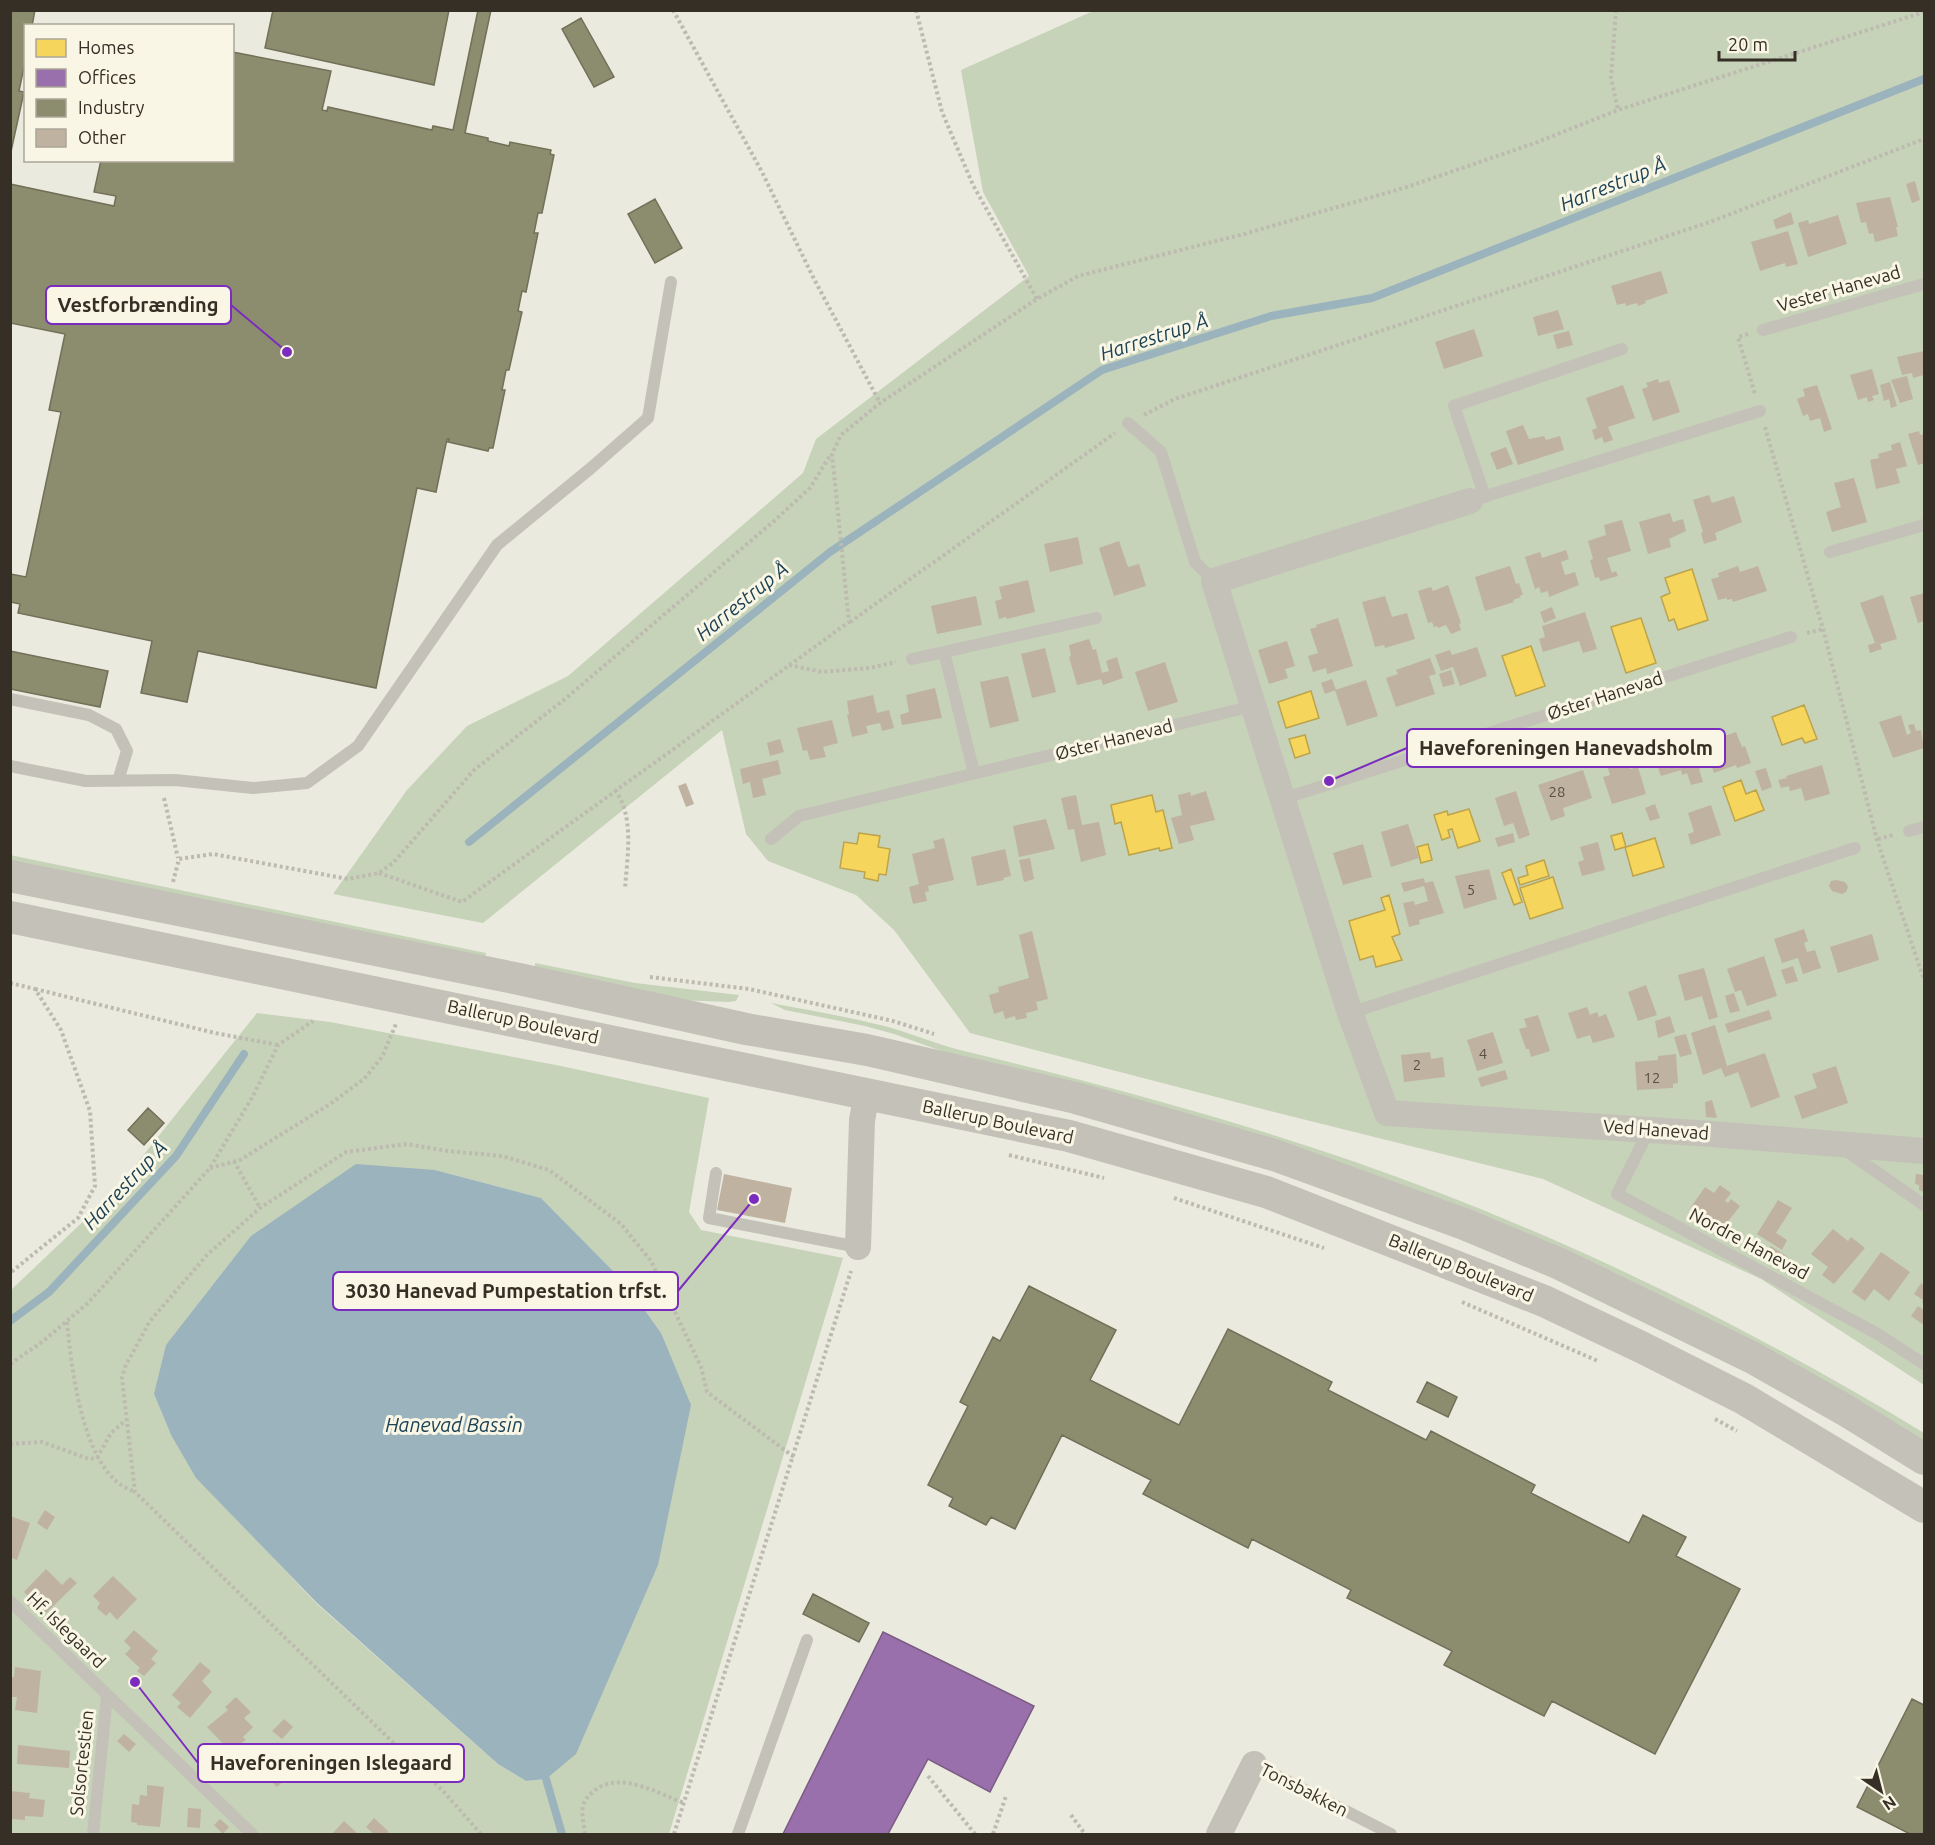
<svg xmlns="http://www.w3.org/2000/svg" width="1935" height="1845" font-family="Ubuntu,sans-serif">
<rect width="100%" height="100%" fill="#ebeadf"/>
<path fill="#c6d3b8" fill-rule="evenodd" d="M1093 11H1924V1385L1761 1279 1543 1179 1270 1111 970 1033 894 930 856 895 768 861 746 834 722 730 483 923 333 894 407 790 467 726 568 676 803 473 816 439 1029 276 983 192 961 70Z
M10 855 486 953 485 960 11 862Z
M535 963 635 983 739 995 736 1001 729 1002 677 1000 535 971Z
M771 1003C807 1010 844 1016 880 1025 909 1032 935 1044 964 1051 1125 1090 1285 1133 1440 1193 1608 1258 1771 1340 1924 1433V1441L1737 1337 894 1034 865 1026 785 1010Z
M257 1013 330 1022 561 1066 709 1098 689 1212 701 1230 843 1258 669 1834H11V1290L113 1193ZM435 1170 541 1198 627 1285 661 1333 546 1779 526 1781 498 1764 316 1603 197 1478 171 1435 154 1394Z"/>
<path fill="#9ab3bd" d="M356 1164 435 1170 541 1198 627 1285 661 1333 691 1405 658 1565 576 1754 546 1779 526 1781 498 1764 317 1603 196 1478 171 1435 154 1394 166 1345 251 1236Z"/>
<path fill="#f6d55c" stroke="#bca34c" stroke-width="1.5" d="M1692 569 1708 620 1678 630 1674 619 1669 621 1661 597 1670 593 1665 578Z
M1641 618 1656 663 1626 673 1611 627Z
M1531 646 1545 686 1516 696 1502 656Z
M1311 691 1319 718 1286 728 1278 702Z
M1804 705 1817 739 1805 743 1802 738 1782 745 1772 717Z
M1305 735 1310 753 1295 758 1289 739Z
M1741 780 1746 794 1756 790 1764 810 1735 821 1723 787Z
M1152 795 1156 812 1163 810 1172 848 1160 851 1159 848 1129 855 1121 822 1115 824 1111 805Z
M1469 809 1480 841 1458 848 1452 829 1448 830 1450 837 1442 840 1434 815 1447 811 1448 815Z
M859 833 880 836 878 847 890 849 886 875 879 874 878 881 864 878 865 872 840 868 844 842 857 844Z
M1622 833 1626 847 1655 838 1664 867 1633 876 1625 847 1615 850 1611 836Z
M1428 844 1432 860 1421 863 1417 847Z
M1544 860 1549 876 1520 885 1518 878 1528 875 1526 866Z
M1511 869 1522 902 1514 905 1502 873Z
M1553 877 1563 908 1530 919 1520 888Z
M1389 895 1400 934 1392 937 1402 960 1376 967 1373 956 1360 960 1349 921 1385 910 1381 898Z"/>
<path fill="#9970ab" stroke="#7b5c83" stroke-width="1.5" d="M883 1632 1034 1706 990 1792 928 1759 888 1834H783Z"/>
<path fill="#8c8c6e" stroke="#727058" stroke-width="1.5" d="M10 10H35L32 26H26V57L19 91 24 92 10 156Z
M273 10H449L434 85 265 48Z
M478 10H491L465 133 488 138V141L509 146 510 142 551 150 550 154 554 155 542 213H538L534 233H538L526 292 522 291 518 311 522 312 509 370H506L502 390H505L493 448H489L488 451 448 442 449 439H447L436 492 417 488 376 688 198 651 187 702 141 693 152 641 18 613 20 604 10 602V574L26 577 61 412 49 410 65 334 10 323V184L114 206 116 196 94 192 101 160H232V52L331 71 322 110 327 111 328 107 432 130 433 126 453 130Z
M581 18 614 77 594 87 562 29Z
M655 199 682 248 655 263 628 214Z
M10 651 108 671 100 707 10 689Z
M148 1108 164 1123 144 1145 128 1130Z
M1029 1286 1116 1330 1090 1380 1179 1425 1228 1329 1332 1382 1328 1390 1426 1440 1431 1431 1535 1485 1531 1493 1629 1543 1643 1515 1686 1537 1676 1556 1740 1589 1655 1754 1552 1701 1544 1716 1444 1665 1452 1651 1347 1598 1351 1590 1252 1539 1248 1548 1143 1494 1151 1480 1062 1435 1015 1529 991 1517 986 1525 949 1506 953 1498 928 1485 968 1406 960 1402 993 1337 1000 1341Z
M1427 1382 1457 1397 1448 1417 1417 1402Z
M813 1594 869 1623 859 1642 803 1614Z
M1912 1699 1924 1705V1834H1910L1857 1807Z"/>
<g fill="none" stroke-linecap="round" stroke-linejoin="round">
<path stroke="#9ab3bd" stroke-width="8" d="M469 842 830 552 1102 370 1271 316 1372 298 1924 79
M10 1321 49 1292 176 1156 244 1054
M546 1779 562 1834"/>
</g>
<path fill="#bfb2a0" d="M1915 181 1920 200 1912 203 1906 184Z
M1890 197 1898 227H1896L1898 236 1875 242 1873 233 1869 234 1866 222 1861 223 1856 203Z
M1791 212 1794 224 1776 229 1773 220Z
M1838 215 1847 244 1808 257 1798 223 1808 220 1809 224Z
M1788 231 1798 264 1786 267 1785 263 1760 271 1751 242Z
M1661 271 1668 293 1645 301 1646 303 1638 306 1637 303 1626 306 1625 303 1617 305 1611 286Z
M1558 310 1564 329 1538 336 1533 317Z
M1474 329 1483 356 1444 369 1435 342Z
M1569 331 1573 345 1557 349 1553 335Z
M1924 351V375L1913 378 1912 373 1902 375 1897 357Z
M1872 369 1879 394 1872 396 1874 400 1868 402 1867 397 1858 400 1850 375Z
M1907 376 1913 399 1900 403 1891 380Z
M1658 379 1659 383 1669 380 1680 412 1653 421 1642 389 1648 387 1646 383Z
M1890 382 1897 406 1891 408 1889 399 1884 401 1880 385Z
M1623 385 1635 418 1608 427 1613 440 1604 443 1602 437 1595 440 1592 430 1597 428 1586 398Z
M1817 385 1832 429 1824 432 1820 418 1810 421 1808 414 1803 416 1797 399 1805 396 1803 389Z
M1523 425 1529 439 1544 436 1546 440 1560 436 1564 450 1518 465 1506 431Z
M1919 431 1920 435 1924 434V463L1918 465 1908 434Z
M1900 442 1907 466 1896 469 1900 483 1876 489 1870 460 1879 458 1878 454 1892 450 1891 445Z
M1506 447 1513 464 1497 470 1490 453Z
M1854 478 1867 522 1832 532 1826 512 1841 507 1834 483Z
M1709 495 1712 503 1734 496 1742 522 1715 533 1717 540 1704 544 1701 533 1703 532 1693 500Z
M1670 513 1673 522 1683 519 1686 531 1669 539 1671 547 1648 554 1639 522Z
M1622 520 1631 551 1607 558 1612 573 1616 571 1618 576 1600 581 1599 577 1595 578 1590 560 1593 559 1588 541 1606 535 1604 525Z
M1078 537 1083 564 1050 572 1044 544Z
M1119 541 1128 567 1139 564 1146 586 1114 596 1099 548Z
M1566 550 1569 559 1561 562 1565 575 1575 572 1579 585 1549 597 1548 591 1541 593 1539 587 1535 589 1525 557 1540 552 1542 558Z
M1510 566 1516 584 1519 583 1523 595H1520L1521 597 1513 600 1514 602 1485 611 1475 577Z
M1738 566 1740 572 1758 566 1767 591 1733 602 1732 599 1727 600V598L1718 600 1711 579 1719 577 1718 573Z
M1028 580 1035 612 1007 619 1006 617 999 619 995 601 1002 599 999 587Z
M1448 585 1461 623 1459 624 1461 630 1451 634 1446 625 1438 628 1437 626 1434 627 1432 622 1428 623 1418 591 1431 587 1433 591Z
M1924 593V621L1918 623 1910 597Z
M1883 595 1897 639 1880 644 1882 649 1870 653 1868 645 1875 643 1860 603Z
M976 596 982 625 937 634 931 606Z
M1385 596 1392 617 1407 613 1415 639 1385 648 1384 645 1375 647 1362 602Z
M1552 607 1556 618 1544 623 1540 612Z
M1585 612 1597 649 1583 653 1579 641 1543 652 1539 639 1545 637 1542 626Z
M1338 618 1353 666 1327 674 1326 668 1313 672 1308 656 1318 653 1310 629 1317 627 1316 625Z
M1089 639 1093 650 1096 649 1102 673 1109 671 1106 661 1117 657 1123 678 1103 685 1101 679 1077 685 1069 657 1071 656 1069 645Z
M1287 641 1295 666 1285 669 1288 678 1269 684 1258 650Z
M1477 647 1487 676 1460 686 1453 667 1441 671 1435 655 1450 650 1452 655Z
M1045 648 1056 692 1032 698 1021 654Z
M1430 658 1436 674 1429 676 1435 694 1396 707 1386 678 1398 674 1396 670Z
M1165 662 1178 702 1148 711 1135 672Z
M1451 670 1455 684 1443 687 1439 674Z
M1008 676 1019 721 990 728 980 682Z
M1332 679 1336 690 1325 694 1321 683Z
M1366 680 1378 716 1347 726 1335 690Z
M935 688 942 718 902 725 900 715 909 712 906 695Z
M873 695 877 713 889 710 894 728 882 731 880 723 866 726 868 733 852 737 847 715 849 714 847 701Z
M1901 715 1907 735 1911 733 1908 725 1914 724 1916 731 1921 730 1924 748 1893 758 1879 722Z
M832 720 838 743 823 747 826 757 810 760 807 750 803 751 797 728Z
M1720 728 1724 736 1736 732 1742 747 1745 746 1751 763 1737 768 1736 765 1714 773 1709 758 1716 755 1707 733Z
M1690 734 1701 768 1699 769 1703 782 1691 785 1687 773 1682 775 1681 770 1661 776 1651 747Z
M780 739 784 752 770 756 767 743Z
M1626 759 1630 769 1638 767 1646 794 1612 804 1603 777 1610 775 1607 765Z
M778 760 781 774 762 779 766 795 753 798 750 782 743 784 740 769Z
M1822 765 1830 794 1805 801 1801 788 1790 791 1789 786 1781 788 1778 780 1787 778 1786 776Z
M1766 768 1772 787 1762 791 1755 771Z
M1583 770 1592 798 1563 808 1565 816 1551 821 1538 785Z
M686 783 694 804 686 807 678 786Z
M1206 791 1215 820 1190 826 1194 840 1179 844 1171 818 1182 815 1178 795 1190 792 1191 796Z
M1516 791 1530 835 1519 839 1513 823 1504 826 1495 798Z
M1076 795 1082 825 1099 822 1106 855 1081 862 1074 829 1068 830 1061 798Z
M1655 804 1660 818 1650 821 1645 808Z
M1711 805 1721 835 1691 845 1688 834 1694 832 1688 813Z
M1046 819 1055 849 1019 857 1013 826Z
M1408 824 1419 858 1391 867 1381 832Z
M1513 833 1515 842 1498 847 1495 838Z
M944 838 954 880 928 886 929 891 925 892 927 901 913 904 909 887 919 884 912 854 935 848 933 841Z
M1598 842 1605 870 1582 876 1578 862 1584 860 1580 847Z
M1363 844 1372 877 1343 885 1333 853Z
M1005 849 1011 876 1003 878 1004 880 977 886 971 857Z
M1030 858 1034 879 1024 882 1019 860Z
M1489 869 1497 899 1464 909 1455 876Z
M1424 878 1425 883 1433 881 1444 913 1419 920 1420 924 1409 927 1403 903 1414 901 1415 905 1428 901 1424 886 1404 892 1401 883Z
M1836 880 1845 882 1848 887 1846 892 1842 894 1832 891 1829 886 1831 881Z
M1804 929 1808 941 1804 943 1807 952 1815 950 1821 968 1803 974 1798 958 1782 963 1774 939Z
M1032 931 1048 999 1036 1002 1038 1010 1026 1013 1027 1018 1016 1020 1015 1016 1005 1019 1003 1011 994 1014 989 995 999 992 998 987 1029 978 1019 935Z
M1872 934 1879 960 1838 973 1830 947Z
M1764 956 1777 996 1747 1006 1741 990 1735 992 1727 969Z
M1793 966 1798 981 1786 984 1781 970Z
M1704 968 1718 1017 1709 1020 1702 996 1685 1001 1678 975Z
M1646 985 1657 1015 1638 1021 1628 992Z
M1734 993 1740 1011 1730 1013 1725 996Z
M1587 1007 1590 1015 1597 1012 1599 1017 1606 1014 1615 1037 1593 1043 1590 1035 1577 1039 1568 1013Z
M1769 1010 1772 1019 1728 1033 1725 1024Z
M1538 1015 1550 1051 1531 1057 1529 1049H1526L1519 1029 1527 1027 1524 1019Z
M1670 1016 1675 1032 1658 1038 1655 1021Z
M1715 1025 1727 1066 1765 1053 1780 1097 1751 1108 1738 1072 1725 1077 1721 1068 1703 1075 1691 1033Z
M1493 1032 1503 1063 1477 1071 1467 1040Z
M1686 1034 1692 1054 1680 1057 1674 1037Z
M1430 1052 1431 1059 1443 1057 1445 1077 1404 1082 1401 1055Z
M1676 1054 1678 1083 1673 1084V1088L1637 1090 1635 1062 1658 1060V1056Z
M1836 1066 1848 1103 1802 1119 1794 1096 1817 1088 1812 1074Z
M1505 1070 1508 1079 1481 1087 1478 1078Z
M1712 1100 1717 1118 1706 1117 1705 1102Z
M724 1174 792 1188 785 1223 717 1210Z
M1916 1174 1924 1175V1192L1919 1190V1185L1915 1184Z
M1720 1185 1731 1193 1725 1201 1728 1203 1731 1199 1740 1206 1723 1228 1691 1207 1705 1187 1714 1193Z
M1778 1200 1792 1208 1776 1233 1787 1240 1782 1250 1757 1234Z
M1833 1229 1848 1241 1851 1237 1865 1248 1834 1284 1822 1275 1828 1267 1811 1254Z
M1771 1246 1788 1257 1783 1265 1766 1253Z
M1881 1252 1910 1272 1889 1301 1874 1289 1865 1301 1852 1292Z
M1921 1283 1924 1286V1304L1922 1302 1923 1300 1914 1294Z
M1918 1306 1924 1310V1325L1911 1316Z
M45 1510 55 1517 47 1530 37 1523Z
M10 1516 30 1523 17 1560 10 1557Z
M46 1569 62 1585 70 1577 77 1583 46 1613 36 1604 31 1609 25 1603 30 1598 24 1592Z
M113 1576 137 1599 117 1620 110 1612 106 1616 97 1608 100 1603 93 1596Z
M134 1630 158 1651 151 1659 156 1663 144 1676 137 1671 140 1668 125 1654 131 1648 124 1641Z
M200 1662 211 1671 202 1681 212 1692 190 1718 177 1707 181 1703 172 1695Z
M15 1667 41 1671 37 1713 15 1710 17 1697H10L12 1677H14Z
M236 1697 251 1712 244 1718 253 1727 243 1737 246 1740 233 1749 237 1754 231 1759 225 1753 229 1750 207 1727 228 1710 225 1707Z
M284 1719 293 1727 282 1739 272 1731Z
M124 1734 136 1744 129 1752 117 1741Z
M275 1744 291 1758 287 1762 295 1770 277 1787 253 1764 269 1746 271 1748Z
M18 1745 70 1751 69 1768 17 1764Z
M147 1785 164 1787 160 1827 137 1825V1823L131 1822 132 1804 139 1805 140 1795 147 1796Z
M10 1791 30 1793 29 1798 45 1800 43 1817 25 1816V1820L10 1819Z
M188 1808 201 1809 200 1828 187 1827Z
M374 1818 389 1832 387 1834H374L366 1827Z
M220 1819 229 1827 223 1834 214 1825Z
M344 1821 358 1834H332Z"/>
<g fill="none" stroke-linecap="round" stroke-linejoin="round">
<path stroke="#bdbab0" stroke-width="4" stroke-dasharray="3 3" stroke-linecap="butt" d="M673 10 762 172 813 277 880 403
M916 10 942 112 973 185 1037 299
M1616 10 1611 78 1618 110
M1748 334 1738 337 1755 394
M1144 415 1175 399 1710 222 1924 139
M1765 427 1823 629 1877 840 1924 980
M850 622 1115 433
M1807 633 1823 629
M789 665 822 672 870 668 896 662
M615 790C635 817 627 858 625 889
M164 798 178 858
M1878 839 1893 835
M379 873 462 902 849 622 832 454 841 435 880 403 1037 299 1078 276 1244 234 1407 187 1535 143 1618 110 1924 12
M173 882 179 859 213 854 348 879 379 873 394 862 474 770 565 699 774 521 810 488 831 454
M650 977 749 989 893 1021 934 1034
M10 983 35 989 61 1030 90 1111 95 1186 78 1218 10 1273
M35 989 215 1033 278 1045
M1009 1155 1104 1178
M234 1161 260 1208
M210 1168 240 1160 330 1104 364 1079 382 1057 396 1024
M1174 1198 1324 1248
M1462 1302 1598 1361
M67 1322C71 1366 81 1449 115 1480 120 1485 128 1489 135 1492
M10 1364 42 1342 88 1303 210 1168 253 1096 278 1045 313 1021
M1715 1419 1737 1431
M10 1444 42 1442 89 1459 97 1458 111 1433 126 1420
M928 1776 975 1834
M1071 1815 1085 1834
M481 1834 443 1791 135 1492 122 1378 125 1367 150 1321 207 1255 260 1208 346 1152 407 1144 448 1151 502 1156 549 1170 621 1224 651 1261 701 1367 707 1392 794 1457
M585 1834C584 1826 581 1814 583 1806 585 1799 589 1795 594 1791 619 1770 657 1793 684 1803
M674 1834 851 1271
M993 1834 1006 1796"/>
<path stroke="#c4c1b8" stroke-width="12" d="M1763 330 1924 284
M1128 423 1161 452 1195 562 1214 581
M1485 497 1454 406 1622 349
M1470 501 1760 411
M1830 552 1924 525
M912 659 944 652
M10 699 89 715 116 729 127 751 118 781
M10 766 86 781 175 780 253 788 307 783 358 746 497 545 591 468 648 418 671 282
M974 773 944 652 1096 618
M1282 799 1791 637
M1909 831 1924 827
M771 839 799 816 1253 706
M1350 1013 1855 848
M1649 1130 1617 1194 1876 1333 1924 1364
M1845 1150 1924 1205
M716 1173 709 1218 858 1247
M10 1601 252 1834
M1254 1764 1391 1834
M93 1834 107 1696
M738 1834 807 1640"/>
<path stroke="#c4c1b8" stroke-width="26" d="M1470 501 1214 581 1350 1013 1387 1113 1712 1134 1924 1151
M858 1247 862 1120 867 1094
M1219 1834 1254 1764"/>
<path stroke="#c4c1b8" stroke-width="32" d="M10 876 519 979 746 1029 867 1050 1076 1098 1274 1155 1464 1224 1560 1264 1753 1358 1845 1410 1924 1459
M10 917 1069 1136 1266 1192 1544 1301 1641 1347 1744 1399 1924 1507"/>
</g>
<g text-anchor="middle" stroke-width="6" stroke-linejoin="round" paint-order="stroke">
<g font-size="15" fill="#585044">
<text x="1557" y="797">28</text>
<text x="1471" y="895">5</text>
<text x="1483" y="1059">4</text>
<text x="1417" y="1070">2</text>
<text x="1652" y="1083">12</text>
</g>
<g font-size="18" fill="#352f26" stroke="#f9f6e5">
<text transform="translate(1839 289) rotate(-16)" y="6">Vester Hanevad</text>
<text transform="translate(1605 696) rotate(-18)" y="6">Øster Hanevad</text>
<text transform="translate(1114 740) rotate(-14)" y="6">Øster Hanevad</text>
<text transform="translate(523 1022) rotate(12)" y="6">Ballerup Boulevard</text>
<text transform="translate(998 1122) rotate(12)" y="6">Ballerup Boulevard</text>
<text transform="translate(1656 1130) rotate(4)" y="6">Ved Hanevad</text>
<text transform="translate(1749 1244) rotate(28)" y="6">Nordre Hanevad</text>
<text transform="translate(1461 1268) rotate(22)" y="6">Ballerup Boulevard</text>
<text transform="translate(66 1630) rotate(44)" y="6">Hf. Islegaard</text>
<text transform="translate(82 1763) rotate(-84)" y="6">Solsortestien</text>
<text transform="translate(1304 1790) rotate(27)" y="6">Tonsbakken</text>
</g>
<g font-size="20" font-style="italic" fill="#1c4256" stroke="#f9f6e5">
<text transform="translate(1613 184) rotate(-22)" y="7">Harrestrup Å</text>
<text transform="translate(1154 337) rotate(-18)" y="7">Harrestrup Å</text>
<text transform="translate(742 601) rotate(-39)" y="7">Harrestrup Å</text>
<text transform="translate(125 1185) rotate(-47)" y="7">Harrestrup Å</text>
<text x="454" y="1432">Hanevad Bassin</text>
</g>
</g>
<path fill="none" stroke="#7b2cbf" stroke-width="2" d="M287 352L231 305M1329 781L1407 748M754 1199L678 1291M135 1682L198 1763"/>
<g fill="#7b2cbf" stroke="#f9f6e5" stroke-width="2">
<circle cx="287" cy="352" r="6"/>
<circle cx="1329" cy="781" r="6"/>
<circle cx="754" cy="1199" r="6"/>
<circle cx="135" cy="1682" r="6"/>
</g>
<g fill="#f9f6e5" stroke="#7b2cbf" stroke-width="2">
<rect x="46" y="286" width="185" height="38" rx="6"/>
<rect x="1407" y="729" width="318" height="38" rx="6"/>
<rect x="333" y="1272" width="345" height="38" rx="6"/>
<rect x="198" y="1744" width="266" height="38" rx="6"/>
</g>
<g font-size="20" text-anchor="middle" font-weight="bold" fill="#352f26">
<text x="138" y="312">Vestforbrænding</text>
<text x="1566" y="755">Haveforeningen Hanevadsholm</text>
<text x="506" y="1298">3030 Hanevad Pumpestation trfst.</text>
<text x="331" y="1770">Haveforeningen Islegaard</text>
</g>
<rect width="1935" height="1845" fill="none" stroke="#352f26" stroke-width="24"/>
<rect x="24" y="24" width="210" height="138" fill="#f9f6e5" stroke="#aba699" stroke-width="1.5"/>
<rect x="36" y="39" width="30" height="18" fill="#f6d55c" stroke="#aba699" stroke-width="1.5"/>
<text x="78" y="54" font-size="18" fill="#352f26">Homes</text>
<rect x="36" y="69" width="30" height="18" fill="#9970ab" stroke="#aba699" stroke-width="1.5"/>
<text x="78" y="84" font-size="18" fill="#352f26">Offices</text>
<rect x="36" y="99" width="30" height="18" fill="#8c8c6e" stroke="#aba699" stroke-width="1.5"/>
<text x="78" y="114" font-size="18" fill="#352f26">Industry</text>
<rect x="36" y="129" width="30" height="18" fill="#bfb2a0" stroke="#aba699" stroke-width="1.5"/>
<text x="78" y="144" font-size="18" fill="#352f26">Other</text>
<g transform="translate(1881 1791) rotate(145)" stroke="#f9f6e5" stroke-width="4.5" paint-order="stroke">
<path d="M0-4.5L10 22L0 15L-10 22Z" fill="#352f26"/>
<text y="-9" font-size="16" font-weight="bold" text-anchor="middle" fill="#352f26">N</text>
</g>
<path d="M1719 51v9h76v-9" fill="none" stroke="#352f26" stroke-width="3"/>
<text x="1728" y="51" font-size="18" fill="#352f26" stroke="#f9f6e5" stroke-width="4.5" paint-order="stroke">20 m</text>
</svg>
